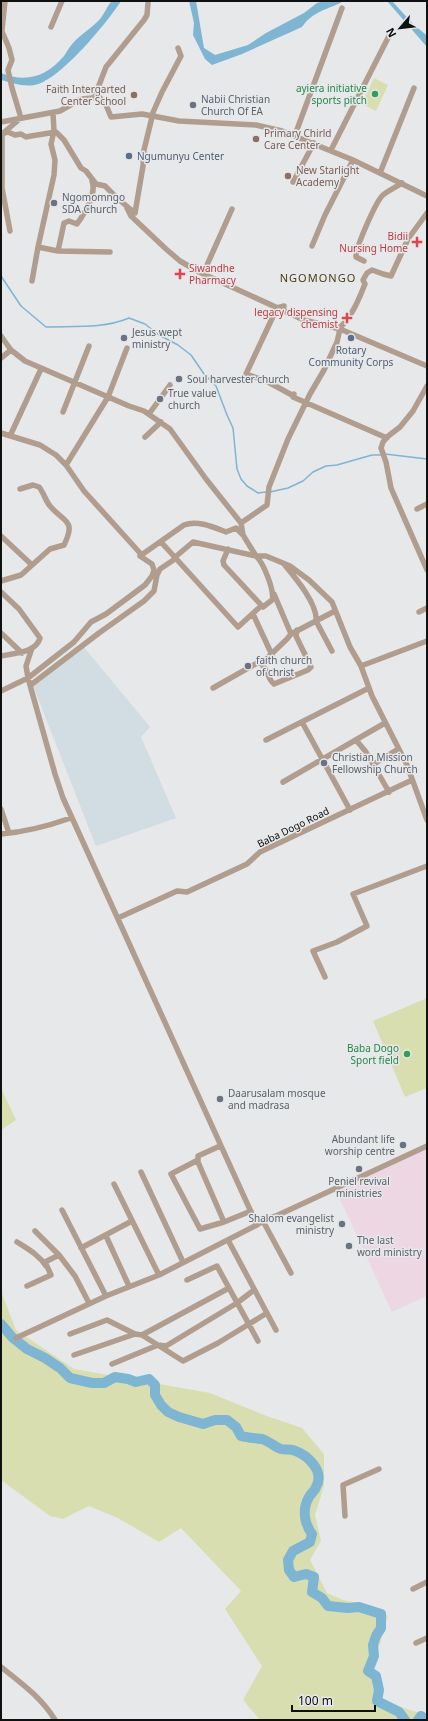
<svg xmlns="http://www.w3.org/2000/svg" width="428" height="1721" font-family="'Noto Sans',sans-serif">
<rect width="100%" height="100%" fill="#e6e8ea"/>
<path fill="#d2dce3" d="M82 645 150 727 141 737 176 818 96 846 32 683Z"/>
<path fill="#edd7e3" d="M427 1148V1296L392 1312 339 1197 342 1189Z"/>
<path fill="#d9deb1" d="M374 78 388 85 376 111 362 104Z
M427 998V1088L405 1097 373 1021Z
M1 1088 16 1120 1 1130Z
M1 1291 16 1330 74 1369 210 1393 264 1415 302 1428 324 1454V1486L315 1515 321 1541 310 1560 327 1593 343 1600 373 1606 388 1616 372 1670 378 1675 381 1698C396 1704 410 1713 427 1713V1720H260L243 1700 262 1666 225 1609 241 1591 181 1528 159 1542 118 1518 89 1506 63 1519 50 1516 1 1480Z"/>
<path fill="#7db5d2" d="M112 1H121C107 23 62 77 38 84 26 88 12 83 1 80V73C26 83 46 77 64 56 67 52 69 47 73 43 81 34 92 28 100 19 105 13 107 6 112 1Z
M189 1H196L204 48 215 55 248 45 266 33 304 13 317 3 324 1H344C328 10 314 10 302 27L242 54 212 65 205 59 193 35 194 23Z
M387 1H392L413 24 425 34 427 37V47Z"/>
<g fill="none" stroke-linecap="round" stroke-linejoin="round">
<path stroke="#7db5d2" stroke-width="1.5" d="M1 276 21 306 46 327C74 326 103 329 129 318L145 324 159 335 178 345 191 355 204 374 216 386 227 415 233 428 237 469 241 479 247 486 258 493 266 492
M385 454 427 459
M270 492 288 488 303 481 313 472 326 466 337 465 372 455H381"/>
<path stroke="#7db5d2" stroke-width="10" d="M1 1324 12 1337 27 1349 45 1358 60 1368 70 1378 92 1383H104L115 1377 128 1379 136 1382 149 1379 155 1385V1395L161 1405 168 1412 179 1417 203 1424 215 1420H227L236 1427 241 1436C248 1438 255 1438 262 1439 269 1441 275 1447 281 1449 285 1450 290 1449 293 1450 308 1455 325 1471 316 1487 315 1491 311 1493 309 1497 302 1509 304 1523 312 1534L310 1542 293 1551 288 1560 289 1570 294 1577 306 1574 314 1577 312 1592 322 1598 328 1606 348 1608 359 1607 381 1614V1628L376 1636 373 1645 374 1656 368 1671 376 1676 379 1690 377 1701 399 1712 405 1720
M418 1720 421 1716 427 1720"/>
<path stroke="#b19d8d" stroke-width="5.5" d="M51 27 62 1
M1 29 9 48 12 60 8 70 12 88 21 118 2 134 8 132 15 135 21 134 26 137 31 136 56 132 64 140 81 168 86 171 96 184 105 186 118 199 135 213 127 208 131 216 166 249 180 261 199 272 304 320 340 329 427 366
M2 30 5 1
M96 93 106 67 144 20 147 15 148 3
M53 113 54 131 51 144 55 160 54 175 38 247 58 251 110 252
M1 122 60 111 81 99 93 98 96 93 106 105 111 117 142 114 179 121 256 125 282 131 353 160 427 196
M2 134V188L10 231
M295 135 342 8
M331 150 391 32
M380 173 414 88
M293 182 314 143
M135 213 143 166 144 150 153 113 151 117 162 92 181 56 178 48
M312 246 325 215 353 160
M58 251 64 223 69 221 77 224C84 214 97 193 92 181
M364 261 356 257C355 249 376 201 383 195 389 190 396 187 402 183
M203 274 232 209
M32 281 38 247
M283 311 284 306 277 308 246 374 266 381 292 395 294 394 293 397 387 438
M338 329C351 319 359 299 365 284L363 280 367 273 372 270 383 274 391 276 408 239 427 213
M1 336 11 350 25 361 129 406 144 411 170 429 206 479 241 523 243 535
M1 358 11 350
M427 386 413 411 400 427 387 437 383 442 381 448 386 462 391 488 427 570
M63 412 89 346
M149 414 170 385
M1 433 40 445 56 455 66 465 84 491 140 553V556
M10 436 41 369
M145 437 161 422
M66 465 108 397 127 348
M417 509 427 504
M241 523 267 505 269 487 288 439 310 394 324 370 337 342 340 329
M1 536 32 565
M161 542 238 627 261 606 263 607 272 600C275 591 263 562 256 556L193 542 174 558
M228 549 223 561 224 565 263 607
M140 556 184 525C198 520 213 527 226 532L236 528 243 535 256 556H266L290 566 309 580 332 602 350 647 361 666 372 696 407 765 427 820
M284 564C294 576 318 604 316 621L332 651
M1 581 21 575 50 549 64 545C77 519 63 522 50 506 45 500 44 493 39 487L33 485 20 489
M1 592 19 609 40 638C36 653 14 653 1 656
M274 594 291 634
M419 612 427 608
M253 614 272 655
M1 633 22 653
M32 648 26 666 28 678 55 774 63 798 257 1225 266 1219 276 1216 427 1146
M262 663 287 639 291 634 335 611
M361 666 427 641
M32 684 99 633 144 601 154 591 157 575 160 569 175 559
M213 688 259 662C268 667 267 679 274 684L308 670 311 667 296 636 297 630
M1 691 28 678 74 642 91 622 106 614 145 585 152 576 154 570 152 564 140 556
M302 722 350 810
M266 740 369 688
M356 740 366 752 389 792
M374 764 398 749
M283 782 385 723
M1 809 9 833
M1 834C26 832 48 826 71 818
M118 918 177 891 187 892 247 864 260 852 412 780
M325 977 313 951 337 942 367 926 353 894 427 866
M220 1146 198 1156V1162L224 1222
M198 1160 171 1174 200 1229 224 1222 251 1211
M141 1172 183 1262
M114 1184 159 1275
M62 1210 106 1296
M263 1221 291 1273
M35 1231 59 1255 75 1276 89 1303
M106 1236 129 1286
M228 1240 276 1330
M17 1242C28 1249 39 1255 46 1266
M81 1248 132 1221
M187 1280 217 1266 258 1341
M27 1286 51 1275 45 1262 59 1255
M70 1334 107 1320 135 1334 142 1335 183 1361 218 1343 267 1313
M142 1335 229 1288
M16 1338 106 1296 159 1275 257 1225
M74 1355 135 1334
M112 1364 158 1345 166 1346 237 1303 254 1290
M345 1516 343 1485 379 1469
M413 1589 427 1582
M416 1643 427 1638
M1 1667C21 1683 42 1698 55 1720"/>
</g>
<g fill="#2e9e5b" stroke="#e6e8ea" stroke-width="1.5">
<circle cx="375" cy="94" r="4"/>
<circle cx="407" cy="1054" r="4"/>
</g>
<g fill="#8d6e63" stroke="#e6e8ea" stroke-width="1.5">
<circle cx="134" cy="95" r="4"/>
<circle cx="256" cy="139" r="4"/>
<circle cx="288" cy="176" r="4"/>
</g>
<g fill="#6b7280" stroke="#e6e8ea" stroke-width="1.5">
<circle cx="193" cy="105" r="4"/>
<circle cx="54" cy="203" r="4"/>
<circle cx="124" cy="338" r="4"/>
<circle cx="179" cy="379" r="4"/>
<circle cx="160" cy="399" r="4"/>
<circle cx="248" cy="666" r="4"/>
<circle cx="324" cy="763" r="4"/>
<circle cx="220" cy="1099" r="4"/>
<circle cx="403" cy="1145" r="4"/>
<circle cx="359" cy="1169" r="4"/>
<circle cx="342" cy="1224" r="4"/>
<circle cx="349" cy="1246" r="4"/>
</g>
<g fill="#5c6f8a" stroke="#e6e8ea" stroke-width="1.5">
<circle cx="129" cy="156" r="4"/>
<circle cx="351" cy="338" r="4"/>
</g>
<g fill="#e0444e" stroke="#e6e8ea" stroke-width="1.5">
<path d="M415 236h4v4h4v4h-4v4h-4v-4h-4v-4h4z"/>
<path d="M178 268h4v4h4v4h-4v4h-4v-4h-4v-4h4z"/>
<path d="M345 312h4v4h4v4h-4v4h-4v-4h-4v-4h4z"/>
</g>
<g text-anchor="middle" stroke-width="3" stroke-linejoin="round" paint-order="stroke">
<g font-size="10" fill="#27864d" stroke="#e6e8ea" text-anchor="end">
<text x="367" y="92">ayiera initiative<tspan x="367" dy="12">sports pitch</tspan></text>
<text x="399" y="1052">Baba Dogo<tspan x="399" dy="12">Sport field</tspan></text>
</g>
<g font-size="10" fill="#785e54" stroke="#e6e8ea" text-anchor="start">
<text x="126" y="93" text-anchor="end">Faith Intergarted<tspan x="126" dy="12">Center School</tspan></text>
<text x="264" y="137">Primary Chirld<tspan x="264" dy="12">Care Center</tspan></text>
<text x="296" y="174">New Starlight<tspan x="296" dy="12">Academy</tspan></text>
</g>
<g font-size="10" fill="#5b616d" stroke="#e6e8ea" text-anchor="start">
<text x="201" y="103">Nabii Christian<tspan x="201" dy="12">Church Of EA</tspan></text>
<text x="62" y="201">Ngomomngo<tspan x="62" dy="12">SDA Church</tspan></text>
<text x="132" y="336">Jesus wept<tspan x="132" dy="12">ministry</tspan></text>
<text x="187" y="383">Soul harvester church</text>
<text x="168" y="397">True value<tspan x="168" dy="12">church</tspan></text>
<text x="256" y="664">faith church<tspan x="256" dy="12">of christ</tspan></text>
<text x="332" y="761">Christian Mission<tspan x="332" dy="12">Fellowship Church</tspan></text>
<text x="228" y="1097">Daarusalam mosque<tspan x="228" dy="12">and madrasa</tspan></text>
<text x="395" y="1143" text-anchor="end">Abundant life<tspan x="395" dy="12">worship centre</tspan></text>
<text x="359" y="1185" text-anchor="middle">Peniel revival<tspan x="359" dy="12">ministries</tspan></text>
<text x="334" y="1222" text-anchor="end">Shalom evangelist<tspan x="334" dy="12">ministry</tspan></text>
<text x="357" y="1244">The last<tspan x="357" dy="12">word ministry</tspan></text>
</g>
<g font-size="10" fill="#4e5e75" stroke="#e6e8ea" text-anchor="start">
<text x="137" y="160">Ngumunyu Center</text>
<text x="351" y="354" text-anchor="middle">Rotary<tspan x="351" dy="12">Community Corps</tspan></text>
</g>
<g font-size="10" fill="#be3a42" stroke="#e6e8ea" text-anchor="end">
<text x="408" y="240">Bidii<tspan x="408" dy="12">Nursing Home</tspan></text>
<text x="189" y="272" text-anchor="start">Siwandhe<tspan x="189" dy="12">Pharmacy</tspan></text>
<text x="338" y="316">legacy dispensing<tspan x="338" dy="12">chemist</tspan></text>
</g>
<g font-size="10" fill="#0f1010" stroke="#e6e8ea">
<text transform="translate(293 827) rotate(-26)" y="4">Baba Dogo Road</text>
</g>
<g font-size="11" letter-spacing="1" fill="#4a3c14" stroke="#e6e8ea">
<text x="318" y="282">NGOMONGO</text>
</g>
</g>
<rect width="428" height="1721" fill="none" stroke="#0f1010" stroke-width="4"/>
<g transform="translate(400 28) rotate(242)" stroke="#e6e8ea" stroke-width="3" paint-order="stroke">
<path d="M0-3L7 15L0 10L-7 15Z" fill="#0f1010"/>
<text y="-6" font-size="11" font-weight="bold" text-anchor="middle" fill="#0f1010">N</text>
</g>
<path d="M292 1705v6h83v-6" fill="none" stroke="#0f1010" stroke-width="2"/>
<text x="298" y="1705" font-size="12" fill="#0f1010" stroke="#e6e8ea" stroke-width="3" paint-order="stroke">100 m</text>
</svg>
